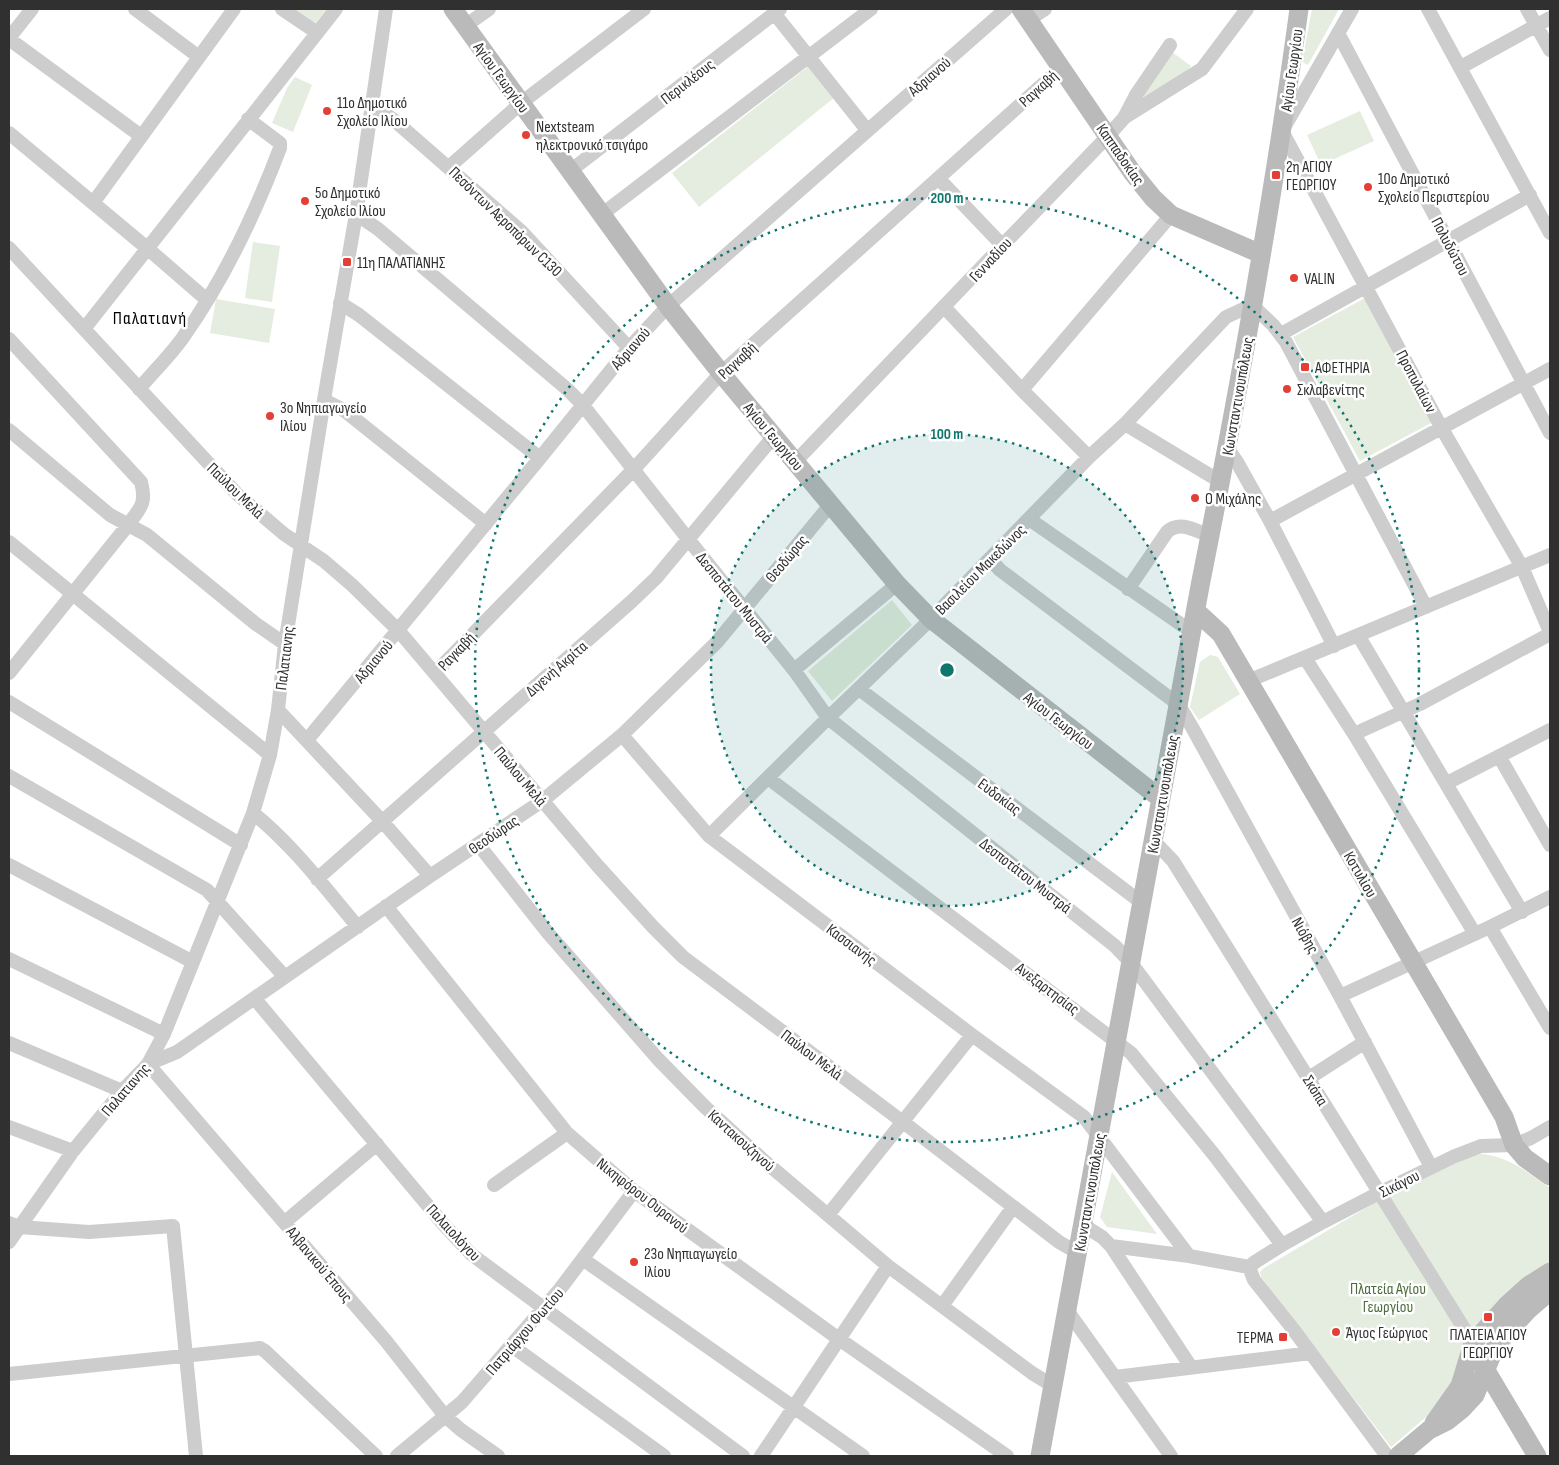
<svg xmlns="http://www.w3.org/2000/svg" width="1559" height="1465" font-family="'Sofia Sans Condensed',sans-serif">
<rect width="100%" height="100%" fill="#fff"/>
<path fill="#e4eddf" d="M289 9H327L313 26Z
M1312 9H1339L1308 65 1302 62Z
M1172 52 1191 66 1184 74 1144 97V95Z
M810 65 835 97 699 207 672 173Z
M295 77 312 85 293 132 272 123 287 88Z
M1360 111 1374 141 1321 165 1307 135Z
M253 242 280 246 272 302 245 298Z
M1365 298 1431 423 1360 461 1293 337Z
M216 299 275 309 269 343 210 333Z
M892 600 912 625 832 701 808 671Z
M1210 655 1218 657 1240 694 1199 720 1190 707 1200 662Z
M1483 1154C1509 1157 1529 1173 1550 1188V1264L1457 1376 1440 1405 1391 1447 1261 1277 1260 1272 1264 1268 1376 1202 1473 1155Z
M1112 1172 1157 1234 1107 1227 1100 1217Z"/>
<g fill="none" stroke-linecap="round" stroke-linejoin="round">
<path stroke="#cdcdcd" stroke-width="14" d="M135 9 199 57
M282 9 316 32
M1352 9 1282 131 1441 427 1522 567 1550 632
M1428 9 1550 233
M1527 9 1550 50
M774 13 867 130
M1028 20 1045 9
M465 26 489 9
M1338 33 1550 433
M9 38 32 9
M9 39 141 136
M1461 67 1550 18
M373 105 395 121 522 232 629 348
M1125 117 1202 69 1247 9
M9 133 147 248 207 300
M449 167 521 103 644 9
M570 171 780 9
M938 178 1002 245
M93 203 234 9
M356 214 378 229 567 389 582 404 688 539 794 670 828 718 1115 946 1131 963 1146 983 1323 1222
M601 215 871 9
M9 248 237 494 284 534 324 561 352 585 398 630 597 865 653 927 683 957 903 1122 1059 1242 1078 1253
M340 303 359 315 540 458
M945 308 1022 390 1089 457
M84 329 336 9
M1281 334 1530 195
M9 339 141 482C147 504 140 508 128 525L9 673
M139 389C153 372 171 355 184 336 225 278 255 214 280 148V143L248 119
M1022 390 1171 215
M324 400 345 411 486 524
M1125 424 1221 482
M9 430 110 515 147 535 256 624 285 644
M1228 449 1237 462 1270 521 1334 646
M795 462C900 353 1003 244 1108 136L1124 118 1136 95 1170 45
M1029 519 1192 632
M1270 521 1550 369
M9 542 270 755
M990 559 1000 570 1179 705 1193 729 1340 996 1431 1167
M1128 589 1167 532C1180 520 1196 531 1210 536
M1358 635 1522 912
M1305 658 1354 734 1475 934
M794 670 897 584
M435 673 633 470 721 373 1061 68
M1248 681 1550 555
M859 689 1142 903
M9 702 241 845
M278 710 382 821 430 876
M1354 734 1420 704 1550 634
M622 735 709 836 972 1035 1084 1117 1189 1256
M307 740 540 458 629 348 668 306 1006 9
M1499 756 1550 845
M9 776 207 890 285 977
M768 778 1131 1053 1215 1156 1282 1245
M1447 783 1550 730
M253 813C293 845 325 888 358 927
M709 836 828 718 931 619 1089 457 1125 424 1226 317 1252 305 1273 325 1286 342 1426 607
M1153 840 1173 861 1473 1343
M478 844 548 933 658 1059 705 1107 762 1159 888 1266 1032 1373 1053 1386
M9 865 193 962
M317 879 632 601 656 578 774 436
M386 906 567 1133 634 1191 839 1339 1007 1456
M1490 927 1550 1028
M9 959 164 1034
M1340 996 1490 927 1550 897
M255 999 445 1226 471 1254 743 1456
M9 1043 122 1091
M1309 1078 1365 1042
M9 1127 73 1151
M494 1185 567 1133
M828 1215 972 1035
M285 1222 377 1144
M9 1223 19 1227 89 1232 173 1226 196 1456
M1083 1225 1102 1237 1111 1246 1189 1256 1249 1267
M9 1242 73 1151 122 1091 148 1064 164 1034 253 813 270 755 278 710 285 644 326 388 356 214 386 9
M1111 1246 1191 1367
M584 1260 863 1456
M1249 1267 1255 1262 1282 1245 1323 1222 1379 1193 1455 1156 1481 1146 1514 1145 1531 1138 1550 1127
M1249 1267 1254 1280 1293 1329 1387 1456
M942 1306 1013 1207
M1067 1310 1171 1456
M512 1346 664 1456
M9 1374 260 1348 265 1351 376 1456
M1115 1377 1311 1353
M397 1456 462 1402 560 1289 634 1191
M498 1456 461 1430 445 1416 386 1341 148 1064 177 1052 430 876 542 801 622 735 717 642 831 504
M761 1456 888 1266"/>
<path stroke="#bababa" stroke-width="19" d="M453 9 668 306 721 373 897 584 931 619 1161 799
M1021 9 1132 172 1153 198 1171 215 1261 254
M1196 611 1221 634 1504 1117 1514 1145 1525 1158 1550 1176
M1481 1362 1537 1456
M1434 1423 1460 1386 1473 1343 1507 1305 1528 1286 1550 1272
M1040 1456 1200 586C1238 395 1273 202 1299 9
M1398 1456 1429 1430 1447 1421 1462 1409 1475 1395 1496 1345 1528 1310 1550 1291"/>
</g>
<circle cx="947" cy="670" r="236" fill="#0f766e" fill-opacity=".12"/>
<g fill="none" stroke="#0f766e" stroke-width="2.5" stroke-dasharray="2.5 5">
<circle cx="947" cy="670" r="236"/>
<circle cx="947" cy="670" r="472"/>
</g>
<g fill="#e43f36" stroke="#fff" stroke-width="2">
<circle cx="327" cy="111" r="5"/>
<circle cx="526" cy="135" r="5"/>
<rect x="1271" y="170" width="10" height="10" rx="2.5"/>
<circle cx="1368" cy="187" r="5"/>
<circle cx="305" cy="201" r="5"/>
<rect x="342" y="257" width="10" height="10" rx="2.5"/>
<circle cx="1294" cy="278" r="5"/>
<rect x="1300" y="362" width="10" height="10" rx="2.5"/>
<circle cx="1287" cy="389" r="5"/>
<circle cx="270" cy="416" r="5"/>
<circle cx="1195" cy="498" r="5"/>
<circle cx="634" cy="1262" r="5"/>
<rect x="1483" y="1312" width="10" height="10" rx="2.5"/>
<circle cx="1336" cy="1332" r="5"/>
<rect x="1278" y="1332" width="10" height="10" rx="2.5"/>
</g>
<g text-anchor="middle" stroke-width="5" stroke-linejoin="round" paint-order="stroke">
<g font-size="16" fill="#303030" stroke="#fff">
<text transform="translate(1291 70) rotate(-82)" y="6">Αγίου Γεωργίου</text>
<text transform="translate(929 76) rotate(-41)" y="6">Αδριανού</text>
<text transform="translate(502 77) rotate(54)" y="6">Αγίου Γεωργίου</text>
<text transform="translate(687 81) rotate(-38)" y="6">Περικλέους</text>
<text transform="translate(1038 88) rotate(-42)" y="6">Ραγκαβή</text>
<text transform="translate(1121 154) rotate(55)" y="6">Καππαδοκίας</text>
<text transform="translate(506 221) rotate(44)" y="6">Πεσόντων Αεροπόρων C130</text>
<text transform="translate(1451 246) rotate(62)" y="6">Πολυδώτου</text>
<text transform="translate(990 259) rotate(-47)" y="6">Γενναδίου</text>
<text transform="translate(630 348) rotate(-49)" y="6">Αδριανού</text>
<text transform="translate(737 360) rotate(-43)" y="6">Ραγκαβή</text>
<text transform="translate(1417 381) rotate(62)" y="6">Προπυλαίων</text>
<text transform="translate(1237 396) rotate(-80)" y="6">Κωνσταντινουπόλεως</text>
<text transform="translate(774 436) rotate(50)" y="6">Αγίου Γεωργίου</text>
<text transform="translate(236 490) rotate(44)" y="6">Παύλου Μελά</text>
<text transform="translate(786 558) rotate(-50)" y="6">Θεοδώρας</text>
<text transform="translate(980 569) rotate(-45)" y="6">Βασιλείου Μακεδώνος</text>
<text transform="translate(735 597) rotate(51)" y="6">Δεσποτάτου Μυστρά</text>
<text transform="translate(456 651) rotate(-46)" y="6">Ραγκαβή</text>
<text transform="translate(284 658) rotate(-83)" y="6">Παλατιανης</text>
<text transform="translate(373 661) rotate(-50)" y="6">Αδριανού</text>
<text transform="translate(556 668) rotate(-41)" y="6">Διγενή Ακρίτα</text>
<text transform="translate(1059 720) rotate(38)" y="6">Αγίου Γεωργίου</text>
<text transform="translate(521 776) rotate(50)" y="6">Παύλου Μελά</text>
<text transform="translate(1162 794) rotate(-80)" y="6">Κωνσταντινουπόλεως</text>
<text transform="translate(1000 796) rotate(37)" y="6">Ευδοκίας</text>
<text transform="translate(493 834) rotate(-34)" y="6">Θεοδώρας</text>
<text transform="translate(1361 874) rotate(60)" y="6">Κοτυλίου</text>
<text transform="translate(1026 875) rotate(38)" y="6">Δεσποτάτου Μυστρά</text>
<text transform="translate(1306 935) rotate(61)" y="6">Νιόβης</text>
<text transform="translate(852 944) rotate(37)" y="6">Κασσιανής</text>
<text transform="translate(1048 988) rotate(37)" y="6">Ανεξαρτησίας</text>
<text transform="translate(812 1054) rotate(37)" y="6">Παύλου Μελά</text>
<text transform="translate(125 1089) rotate(-49)" y="6">Παλατιανης</text>
<text transform="translate(1316 1090) rotate(58)" y="6">Σκόπα</text>
<text transform="translate(742 1140) rotate(42)" y="6">Καντακουζηνού</text>
<text transform="translate(1399 1183) rotate(-26)" y="6">Σικάγου</text>
<text transform="translate(1089 1192) rotate(-80)" y="6">Κωνσταντινουπόλεως</text>
<text transform="translate(643 1195) rotate(38)" y="6">Νικηφόρου Ουρανού</text>
<text transform="translate(454 1232) rotate(47)" y="6">Παλαιολόγου</text>
<text transform="translate(320 1264) rotate(50)" y="6">Αλβανικού Έπους</text>
<text transform="translate(524 1331) rotate(-49)" y="6">Πατριάρχου Φωτίου</text>
</g>
<g font-size="16" fill="#303030" stroke="#fff" text-anchor="start">
<text x="337" y="108">11ο Δημοτικό<tspan x="337" dy="18">Σχολείο Ιλίου</tspan></text>
<text x="536" y="132">Nextsteam<tspan x="536" dy="18">ηλεκτρονικό τσιγάρο</tspan></text>
<text x="1286" y="172">2η ΑΓΙΟΥ<tspan x="1286" dy="18">ΓΕΩΡΓΙΟΥ</tspan></text>
<text x="1378" y="184">10ο Δημοτικό<tspan x="1378" dy="18">Σχολείο Περιστερίου</tspan></text>
<text x="315" y="198">5ο Δημοτικό<tspan x="315" dy="18">Σχολείο Ιλίου</tspan></text>
<text x="357" y="268">11η ΠΑΛΑΤΙΑΝΗΣ</text>
<text x="1304" y="284">VALIN</text>
<text x="1315" y="373">ΑΦΕΤΗΡΙΑ</text>
<text x="1297" y="395">Σκλαβενίτης</text>
<text x="280" y="413">3ο Νηπιαγωγείο<tspan x="280" dy="18">Ιλίου</tspan></text>
<text x="1205" y="504">Ο Μιχάλης</text>
<text x="644" y="1259">23ο Νηπιαγωγείο<tspan x="644" dy="18">Ιλίου</tspan></text>
<text x="1346" y="1338">Άγιος Γεώργιος</text>
<text x="1488" y="1340" text-anchor="middle">ΠΛΑΤΕΙΑ ΑΓΙΟΥ<tspan x="1488" dy="18">ΓΕΩΡΓΙΟΥ</tspan></text>
<text x="1273" y="1343" text-anchor="end">ΤΕΡΜΑ</text>
</g>
<g font-size="16" fill="#4d6c3d" stroke="#fff">
<text x="1388" y="1294">Πλατεία Αγίου<tspan x="1388" dy="18">Γεωργίου</tspan></text>
</g>
<g font-size="18" letter-spacing="1" fill="#000" stroke="#fff">
<text x="150" y="324">Παλατιανή</text>
</g>
</g>
<circle cx="947" cy="670" r="8" fill="#0f766e" stroke="#fff" stroke-width="2.5"/>
<g font-size="15" text-anchor="middle" font-weight="bold" fill="#0f766e" stroke="#fff" stroke-width="5" stroke-linejoin="round" paint-order="stroke">
<text x="947" y="203">200 m</text>
<text x="947" y="439">100 m</text>
</g>
<rect width="1559" height="1465" fill="none" stroke="#303030" stroke-width="20"/>
</svg>
